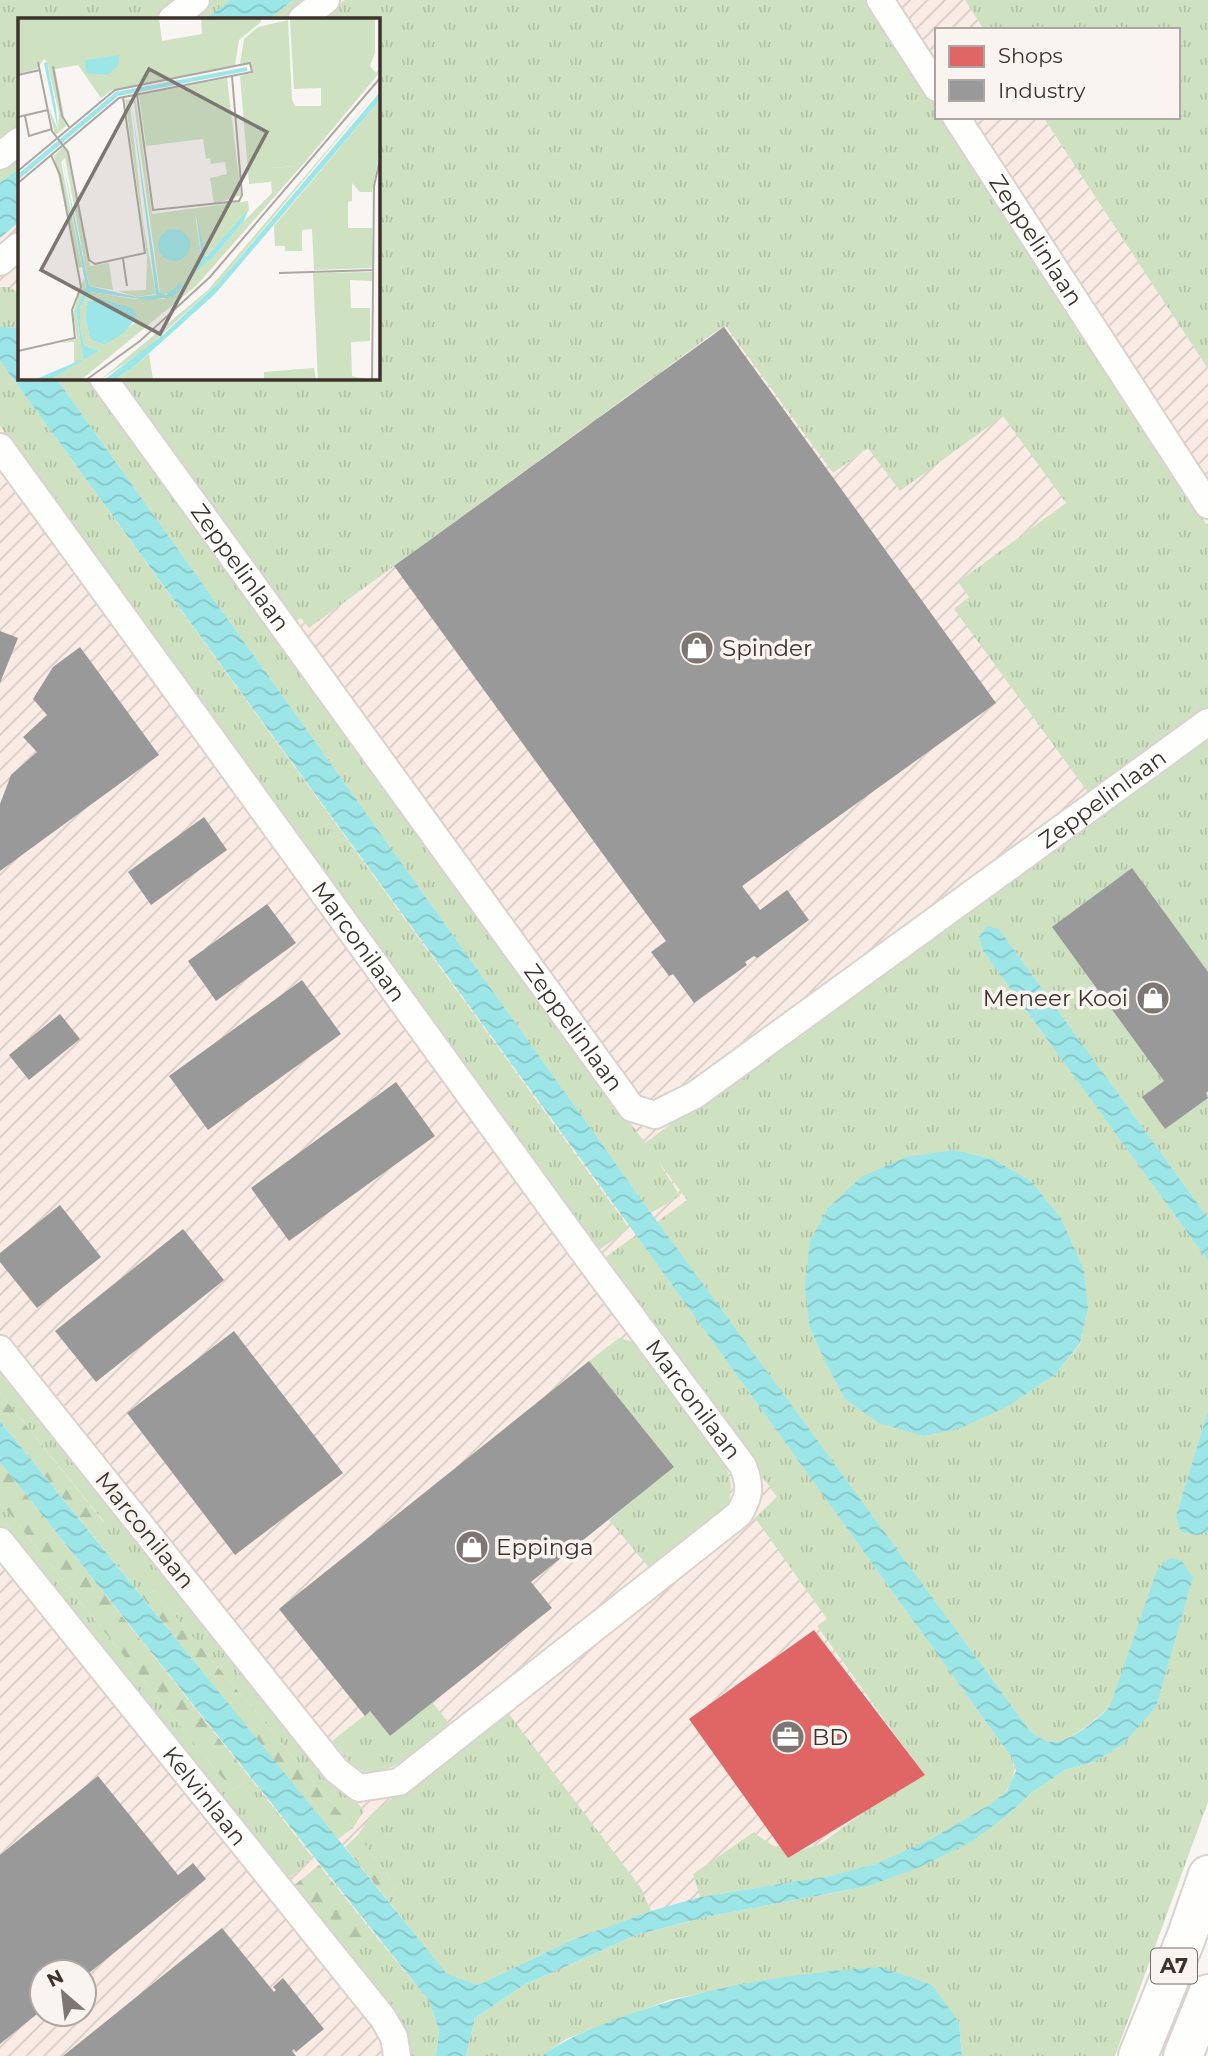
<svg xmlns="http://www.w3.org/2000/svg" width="1208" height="2056" font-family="Montserrat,sans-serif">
<defs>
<pattern id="industrial-furrows" width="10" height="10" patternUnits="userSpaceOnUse" patternTransform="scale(1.75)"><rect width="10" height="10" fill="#faece5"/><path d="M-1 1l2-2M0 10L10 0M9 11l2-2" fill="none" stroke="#d7cbc5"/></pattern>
<pattern id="grass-tufts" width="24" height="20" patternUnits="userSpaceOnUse" patternTransform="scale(1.75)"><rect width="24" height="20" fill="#cee2c2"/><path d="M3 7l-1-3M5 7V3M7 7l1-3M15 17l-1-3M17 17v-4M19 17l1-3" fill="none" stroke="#b2c2a7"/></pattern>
<pattern id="forest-firs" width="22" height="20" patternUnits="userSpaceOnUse" patternTransform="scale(1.75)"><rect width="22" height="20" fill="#cee2c2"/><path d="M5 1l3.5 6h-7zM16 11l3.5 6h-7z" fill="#b2c2a7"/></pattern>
<pattern id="water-waves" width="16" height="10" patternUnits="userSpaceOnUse" patternTransform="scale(1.75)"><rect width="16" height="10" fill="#9ce6e8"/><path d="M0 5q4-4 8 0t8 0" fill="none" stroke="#87c6c7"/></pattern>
</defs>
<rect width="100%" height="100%" fill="#f8f5f3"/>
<path fill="url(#industrial-furrows)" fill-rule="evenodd" d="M177 0H965L984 30H937V117H1043L1208 369V1477L1070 1755 429 2001 436 2056H0V142L19 126V378H378V19H153ZM42 1972H84V2014H42Z"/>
<path fill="url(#grass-tufts)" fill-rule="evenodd" d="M0 0H177L153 19H19V126L0 142Z
M210 0H230L206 19H186Z
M293 0H315L291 19H269Z
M345 0H870L937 104V117H945L1208 527V709L1090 795 954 609 969 597 958 582 1066 503 1003 416 900 491 868 448 833 473 725 325 309 628 301 618 292 623 114 378H378V19H321Z
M965 0H1208V369L1043 117H1178V30H984Z
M19 151V168L0 183V167Z
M0 287H9L19 293V328L0 327Z
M0 361 629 1228 598 1251 0 426Z
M56 378H88L645 1143 980 897 1208 734V1218L999 929 979 937 983 951 1208 1261V1410L1176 1516 1198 1535 1208 1532V1802L1115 2056H962L959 2022 711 1991 669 2000 566 2039 542 2056H466L475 2018 524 1985 636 1935 706 1917 869 1886 919 1867 1009 1814 1030 1794 1065 1770 1094 1762 1110 1706C1099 1718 1071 1740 1055 1742 1044 1742 1038 1737 1030 1731L657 1222 687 1200 658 1161 680 1196 651 1213ZM954 1150 993 1159 1031 1181 1061 1218 1084 1270 1088 1308 1080 1344 1056 1374 1010 1405 845 1399 826 1364 810 1328Z
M636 1235 1012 1758C1021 1790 994 1803 970 1817 940 1834 908 1854 874 1865 818 1882 758 1887 700 1897L693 1874 754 1832C777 1852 794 1855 822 1843L921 1770 817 1626 827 1619 755 1518 777 1497 603 1259Z
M619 1338 638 1343 726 1464 731 1485 729 1505 652 1571 609 1520 674 1467 589 1361Z
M0 1359 364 1811 353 1828 154 1591 141 1595 95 1538 105 1523 0 1393Z
M0 1502 232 1790 251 1779 313 1858 286 1881 0 1526Z
M432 1702 449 1723C428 1740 388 1784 359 1769 349 1765 340 1749 332 1741L370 1711 390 1736Z
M506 1710 641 1888 651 1911 574 1939 478 1985 446 1974 387 1899 396 1888 358 1835 372 1814Z
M374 1934 429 2001 439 2030 436 2056H406L346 1956Z"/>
<path fill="url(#forest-firs)" d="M0 1393 105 1524 95 1538 0 1421Z
M0 1462 251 1779 232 1790 0 1502Z
M154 1591 353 1828 337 1840 141 1595Z
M358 1835 396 1888 387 1899 345 1847Z
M319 1865 374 1934 346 1956 292 1887Z"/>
<path fill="url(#water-waves)" d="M230 0H293L269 19H206Z
M19 168V222L0 238V183Z
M0 327 19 328V378H56L651 1213 1030 1731C1038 1737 1044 1742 1055 1742 1072 1740 1099 1719 1110 1706L1157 1570 1170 1558 1182 1561 1193 1577 1156 1707 1123 1744 1094 1762 1065 1770 1030 1794 1009 1814 972 1841 920 1867 869 1886 706 1917 636 1935 524 1985 475 2018 466 2056H436L439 2030 429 2001 0 1462V1421L447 1974 478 1985 574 1939 651 1911 700 1897 830 1876 876 1864 931 1839 991 1804 1007 1791 1016 1771 1012 1758 636 1235 0 361Z
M987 926 999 929 1208 1218V1261L983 951 979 937Z
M954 1150 993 1159 1031 1181 1061 1218 1084 1270 1088 1308 1080 1343 1056 1374 1010 1405 961 1428 923 1436 879 1423 845 1399 826 1364 810 1328 805 1287 810 1241 829 1207 861 1177 906 1157Z
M1208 1410V1532L1198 1535 1181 1532 1176 1516Z
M881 1967 932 1985 959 2022 962 2056H542C568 2037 589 2030 619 2018 702 1987 792 1973 881 1967Z"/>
<path fill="#e06666" d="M814 1630 925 1775 788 1858 689 1719Z"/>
<path fill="#999" d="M724 327 996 703 742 886 760 910 787 890 809 920 760 956 757 958 754 956 745 962 747 965 694 1003 673 974 669 976 651 952 666 941 394 566Z
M0 631 18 638 0 683Z
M80 647 159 755 0 871V804L11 775 37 752 23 737 47 715 33 699 53 667Z
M204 817 227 850 151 905 128 872Z
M1132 868 1208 972V1091L1206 1093 1208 1098 1165 1129 1142 1097 1164 1081 1052 927Z
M267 904 296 943 216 1001 188 961Z
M302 980 341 1034 208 1130 169 1076Z
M60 1014 80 1039 29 1080 9 1055Z
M396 1082 435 1136 289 1241 251 1188Z
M60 1205 101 1257 37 1308 0 1262V1253Z
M183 1229 224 1280 96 1382 55 1331Z
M234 1331 343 1473 235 1555 127 1413Z
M589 1361 674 1467 531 1582 552 1608 390 1736 370 1711 365 1716 279 1609Z
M98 1776 178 1875 193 1863 206 1879 84 1977V1972H42V2010L0 2044V1855Z
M222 1928 274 1992 276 1990 273 1987 283 1978 324 2029 296 2052 294 2049 292 2051 296 2056H63Z"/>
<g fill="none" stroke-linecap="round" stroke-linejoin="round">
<defs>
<g id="street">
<path d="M880 0 937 88"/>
<path d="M172 19 196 0"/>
<path d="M302 19 326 0"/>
<path id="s1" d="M956 117 1208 505"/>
<path d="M0 156 19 141"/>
<path d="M0 262 19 246"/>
<path id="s2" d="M103 378 632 1108 655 1115 695 1095 1208 722"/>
<path id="s3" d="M0 447 591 1262 743 1466C751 1487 750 1495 739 1514L399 1782 359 1788 336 1770 0 1349"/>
<path id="s4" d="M0 1541 383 2018 394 2037 397 2056"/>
</g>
<path id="highway" d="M1138 2056 1186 1938 1208 1875
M1183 2056 1208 1994"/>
</defs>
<use href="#street" stroke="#d9d2cf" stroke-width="30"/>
<use href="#highway" stroke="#d9d2cf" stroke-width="42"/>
<use href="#street" stroke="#fefefd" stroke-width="26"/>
<use href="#highway" stroke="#fefefd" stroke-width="38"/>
</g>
<defs>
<symbol id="shop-disc" viewBox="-11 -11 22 22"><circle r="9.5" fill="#7e7672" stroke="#faf4f1"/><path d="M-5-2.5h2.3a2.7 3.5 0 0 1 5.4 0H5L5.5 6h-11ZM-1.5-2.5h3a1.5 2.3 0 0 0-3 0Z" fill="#fff"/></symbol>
<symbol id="office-disc" viewBox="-11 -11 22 22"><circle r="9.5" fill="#7e7672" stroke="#faf4f1"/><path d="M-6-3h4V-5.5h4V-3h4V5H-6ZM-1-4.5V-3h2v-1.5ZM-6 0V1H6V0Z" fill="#fff"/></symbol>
</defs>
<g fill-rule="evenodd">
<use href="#shop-disc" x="678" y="629" width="38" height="38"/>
<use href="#shop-disc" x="1134" y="979" width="38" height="38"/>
<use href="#shop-disc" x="453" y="1528" width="38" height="38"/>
<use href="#office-disc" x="769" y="1718" width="38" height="38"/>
</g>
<g text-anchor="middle" stroke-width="7" stroke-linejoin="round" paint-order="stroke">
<rect fill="#faf4f1" stroke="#766c67" stroke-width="2" x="1151" y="1948.5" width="46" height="35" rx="5"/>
<g font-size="21" font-weight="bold" fill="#3d322c">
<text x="1174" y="1973">A7</text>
</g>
<g font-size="23" fill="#3d322c" stroke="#faf4f1">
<text dy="8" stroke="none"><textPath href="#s1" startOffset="147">Zeppelinlaan</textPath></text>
<text dy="8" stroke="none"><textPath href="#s2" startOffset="234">Zeppelinlaan</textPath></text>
<text dy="8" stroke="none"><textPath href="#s2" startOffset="1474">Zeppelinlaan</textPath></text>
<text dy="8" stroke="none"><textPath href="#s3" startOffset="611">Marconilaan</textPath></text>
<text dy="8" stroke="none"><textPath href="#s2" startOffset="802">Zeppelinlaan</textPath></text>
<text dy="8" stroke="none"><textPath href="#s3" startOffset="1178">Marconilaan</textPath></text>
<text transform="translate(145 1530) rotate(51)" y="8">Marconilaan</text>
<text dy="8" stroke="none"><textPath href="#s4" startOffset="327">Kelvinlaan</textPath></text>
</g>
<g font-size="23" fill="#3d322c" stroke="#faf4f1" text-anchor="start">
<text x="722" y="656">Spinder</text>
<text x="1128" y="1006" text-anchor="end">Meneer Kooi</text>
<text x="496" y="1555">Eppinga</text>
<text x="812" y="1745">BD</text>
</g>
</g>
<g transform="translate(18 18)">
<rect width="362" height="362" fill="#f8f5f3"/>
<path d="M0 0H141L144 23 184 16 183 0H243V4L221 22 217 47 94 72 83 80 60 47 37 51 48 108 39 116H37L30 88 40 112 41 95 29 44 26 41 19 51 0 56ZM357 0V35L352 48 358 55 362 50V54L287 144 179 267 63 362H32L81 333 66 327 62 309V289L72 274 117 281H146L162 265 150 276H142L116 85 112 86 125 204 138 276 119 279 100 273 128 272 129 238 107 81 118 82 134 196 230 183 231 192 188 239 177 195 184 244 197 237 226 203 231 207 278 148 253 150V164L231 166 222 58 235 55 233 44 222 46 226 21 240 9 270 2 274 81 277 88H303V70L276 71 272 2ZM159 211 171 226 169 236 141 223 145 215ZM74 281 114 290 117 305 86 327 72 321 67 299ZM209 60 223 177 196 186 192 160 209 156 207 144 193 146 192 140 188 141 185 121 128 128 121 77ZM362 70 202 263 127 332 82 362 190 272ZM362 82V133L354 174H342L334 165V183L330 184V210H354L355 250 296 252 294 211 284 212V233H267V228H257L256 208ZM45 129 50 134 72 248 91 245 95 272 71 268 47 140 43 144 64 249 60 250 36 138ZM355 254V263L332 262 333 290H352V323L333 324 334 358 352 362H300L295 255ZM66 260 68 273 58 293 65 341 56 347V324L43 325 59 321 55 295ZM131 336 135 362H96L118 347ZM296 350 298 362H246V354Z" fill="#cee2c2" fill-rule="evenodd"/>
<path d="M278 148 279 150 231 207 226 203 254 175 252 150Z" fill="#cee2c2"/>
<path d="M101 37 100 48 90 57 68 55 67 42ZM29 44 38 90 40 112 26 45ZM229 49V53L100 78 0 162V156L98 74ZM362 74V82L197 276 118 347 96 362H86L146 316 202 263ZM113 83 141 274 148 277 162 265 165 268 155 279 130 282 72 274 62 289V309L66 327 81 333 32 362H16L65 341 58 293 68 269 44 139 71 268 119 279 138 277ZM230 192 226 203 197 237 167 263 184 242 178 194 188 239ZM140 227a16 16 0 1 1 32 0a16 16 0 1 1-32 0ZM80 280 114 290 119 299 106 315 86 327 72 321 67 299 70 284Z" fill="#9ce6e8"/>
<path fill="none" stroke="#ada7a3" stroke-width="2" d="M20 44 34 113 50 134 71 242 77 246 127 235 105 79M35 48 44 98 51 109M0 57 22 52M119 76 135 192 221 183 224 177 214 58M7 98 11 118 34 111M0 99 30 92M0 153 97 72 232 45 234 54 101 80 0 165M105 241 109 268M261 255 356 252M0 333 57 320 54 292 63 269 42 157 33 137M68 362 122 323 192 259 363 59M354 362 356 168 363 137"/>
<path fill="#7e7672" fill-opacity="0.15" stroke="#7e7672" stroke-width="3.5" d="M131 51 249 114 142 316 23 252Z"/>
<rect width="362" height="362" fill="none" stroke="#3d322c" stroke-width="3.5"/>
</g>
<rect x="935" y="28" width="245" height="91" fill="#faf4f1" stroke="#aea6a2" stroke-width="2"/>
<rect x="949" y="46" width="35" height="21" fill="#e06666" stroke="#aea6a2" stroke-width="2"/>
<text x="998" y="63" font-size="21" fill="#3d322c">Shops</text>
<rect x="949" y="80" width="35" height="21" fill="#999999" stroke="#aea6a2" stroke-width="2"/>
<text x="998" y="98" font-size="21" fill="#3d322c">Industry</text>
<g transform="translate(63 1993) rotate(332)"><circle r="33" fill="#faf4f1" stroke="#aea6a2" stroke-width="2"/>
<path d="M0-5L12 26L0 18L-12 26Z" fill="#7e7672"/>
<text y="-10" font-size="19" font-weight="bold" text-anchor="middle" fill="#3d322c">N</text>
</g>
</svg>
